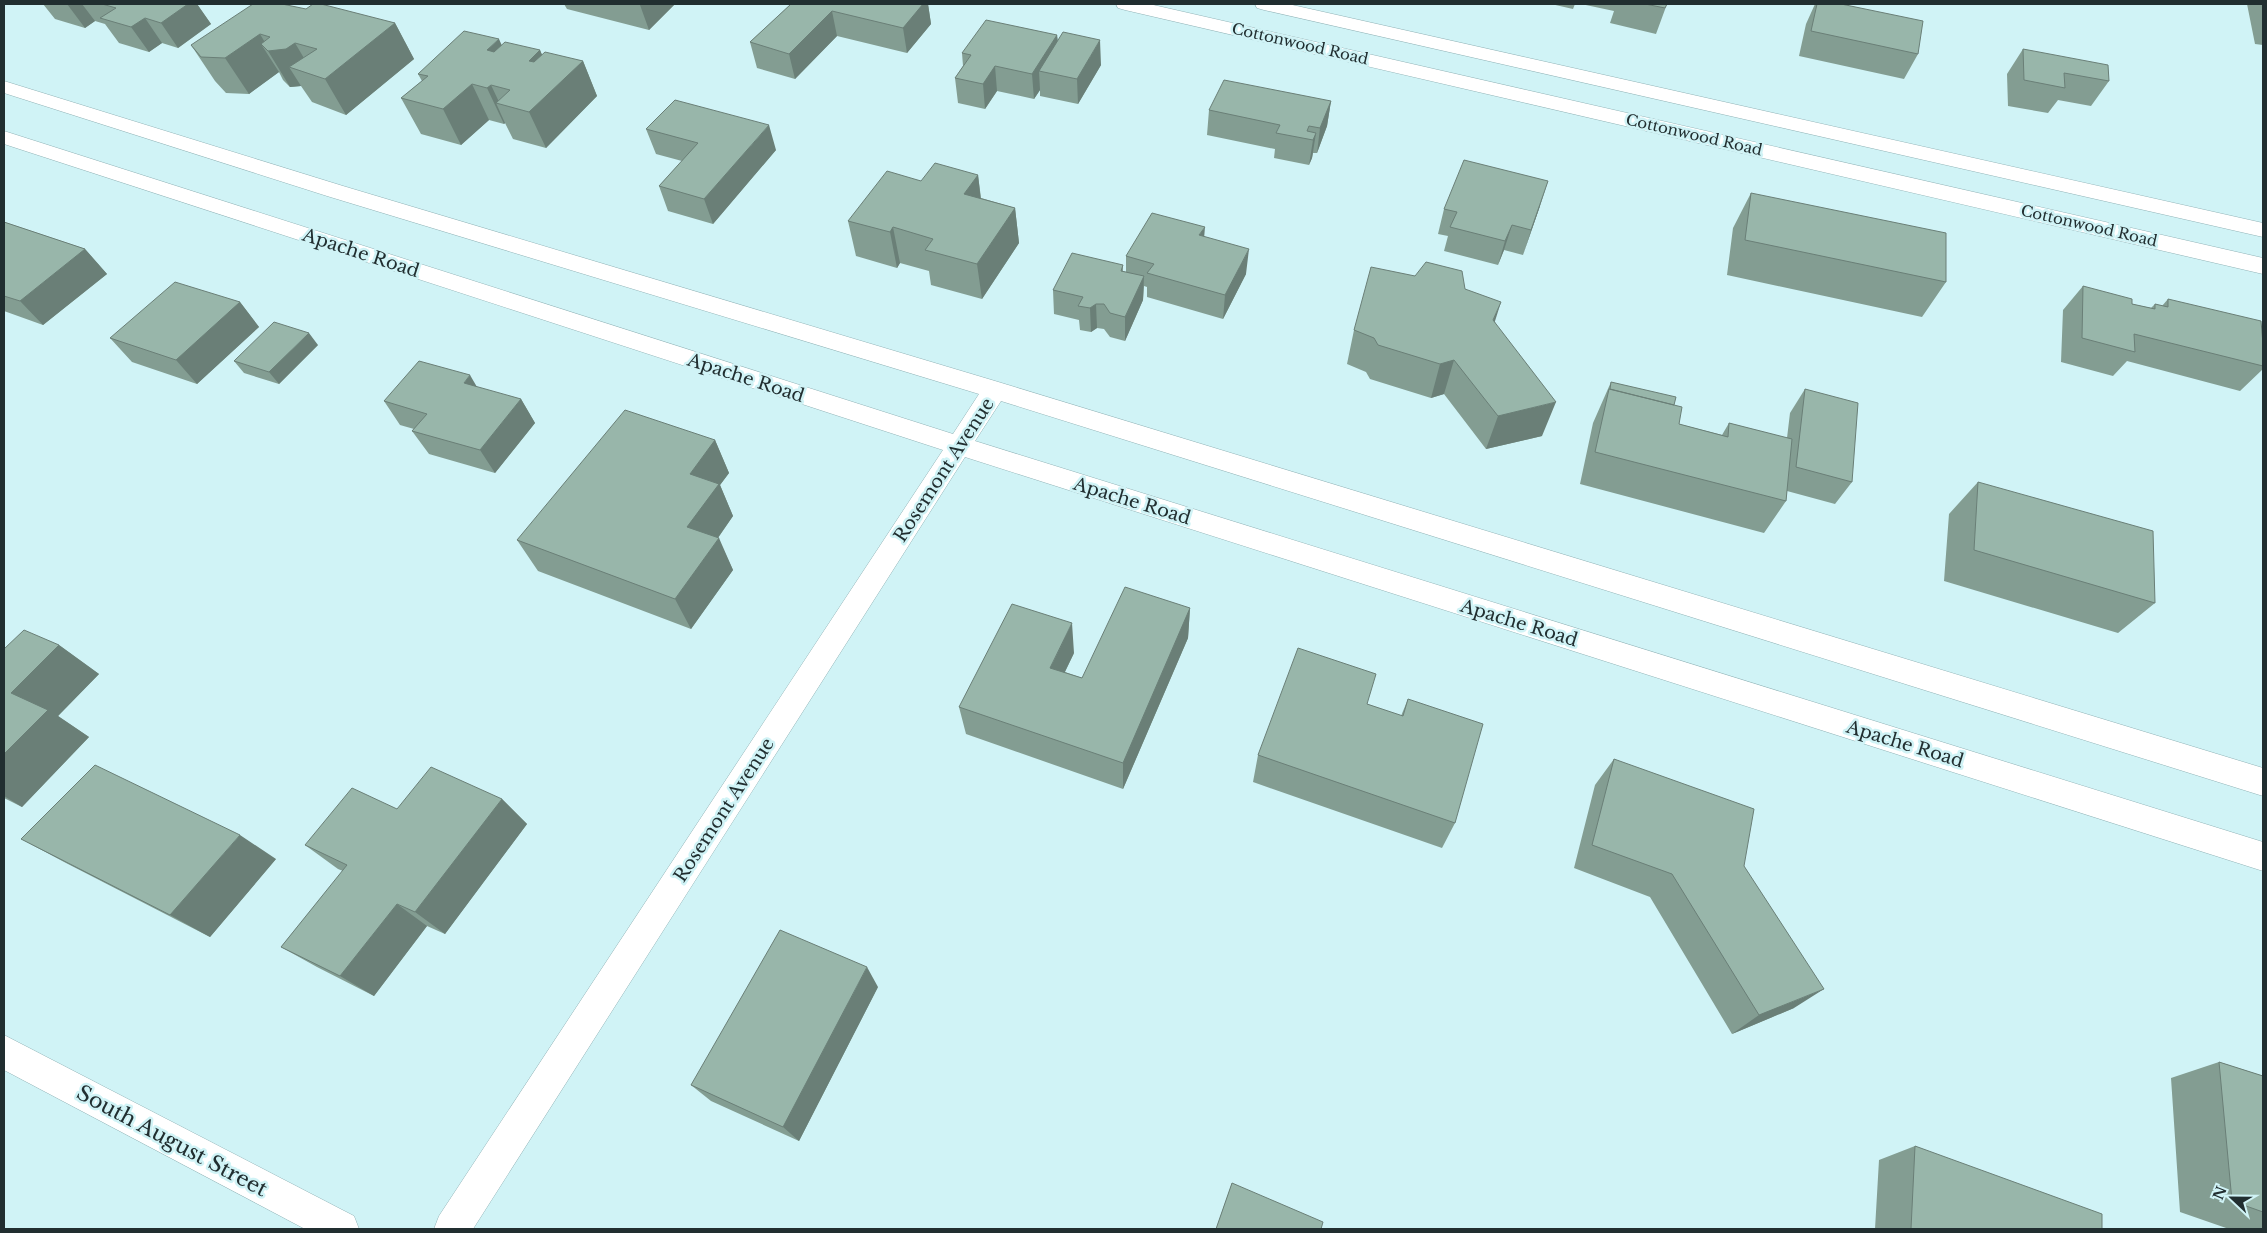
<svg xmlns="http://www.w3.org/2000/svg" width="2267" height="1233" font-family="'Libre Baskerville',serif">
<rect width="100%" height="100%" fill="#d0f3f6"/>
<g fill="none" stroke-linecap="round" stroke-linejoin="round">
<defs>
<path id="minor" d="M1116 4H1149L2263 258V274L1125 10 1118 8Z
M1255 4H1288L2263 223V237L1264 10 1257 8Z
M4 81 343 186 995 381 2263 768V796L1001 401 975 441 2263 842V871L965 457 473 1229H434L439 1216 943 450 4 144V131L953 434 979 394 327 196 4 93Z
M4 1035 354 1216 359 1229H305L4 1070Z"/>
</defs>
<use href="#minor" stroke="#92b3b7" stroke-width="1"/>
<use href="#minor" fill="#fff" fill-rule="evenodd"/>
</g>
<path fill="#839d92" d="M43 4H197L211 24 178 48 162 43 149 52 119 43 105 24 95 21 85 28 55 19Z
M564 4H675L649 30 567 9Z
M791 4H928L931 24 907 53 837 36 795 79 757 68 750 42Z
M1551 4H1575L1573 9Z
M1581 4H1667L1656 34 1610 23 1614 11Z
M1815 4H1841L1918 54 1904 79 1799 56 1806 24Z
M2247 4H2263V45L2255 44Z
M306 9 395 23 414 59 346 115 312 102 301 86 290 87 283 80 279 72 249 94 226 93 215 81 191 45Z
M1057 35 1058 41 1101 65 1078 104 1040 96V90L1034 99 997 91 985 109 958 103 955 78 963 66 962 53Z
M502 45 540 50 542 55 583 61 597 96 546 148 513 139 505 123 504 124 489 120 461 145 421 134 401 98 422 81 418 74Z
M2023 49 2109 81 2091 106 2058 100 2048 113 2008 106 2007 74Z
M1331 101 1327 126 1317 153H1313L1312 158 1309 165 1274 158 1275 149 1207 135 1209 110Z
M646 129 776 150 713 224 668 211 659 186 682 161 656 154Z
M978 175 981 198 1015 208 1019 243 982 299 931 285 929 271 900 263 897 268 856 256 848 221 921 181Z
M1751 193 1946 282 1922 317 1727 275 1733 228Z
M1540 206 1523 255 1504 250 1498 265 1444 251 1448 236 1438 234 1444 209Z
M4 222 85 249 107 274 43 325 4 311Z
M1204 237 1246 274 1223 319 1147 297V287L1144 286 1143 300 1125 341 1110 337 1104 329 1097 328 1091 332 1080 330 1079 320 1054 314 1053 290 1123 265V271L1126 272V256Z
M2083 286 2132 304 2151 308 2155 304 2162 306 2168 299 2263 344V369L2240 391 2127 361 2113 376 2061 362 2063 310Z
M1465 289 1495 322 1542 436 1486 449 1444 394 1431 398 1370 379 1366 372 1347 364 1354 330Z
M240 302 259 327 197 384 132 362 110 338Z
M318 345 279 384 244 373 234 361Z
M1611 382 1674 405 1679 424 1722 435 1729 423 1787 438 1790 413 1805 389 1852 482 1835 504 1787 491 1786 501 1764 533 1580 484 1593 423Z
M521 399 535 423 495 473 429 454 412 431 414 429 400 425 384 401Z
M715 440 729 473 720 485 733 516 718 538 733 570 691 629 538 571 517 540Z
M1978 482 2155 603 2118 633 1944 581 1949 514Z
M1190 608 1188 638 1123 789 966 734 959 707 1074 653 1065 672 1082 678Z
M59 645 99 674 58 716 89 737 22 807 4 798V649Z
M1408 699 1455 823 1442 848 1253 782 1258 755 1367 704 1401 716Z
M1614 759 1794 1008 1732 1034 1650 897 1574 868 1595 785Z
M502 799 527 824 445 934 427 926 374 996 317 967 281 947 343 871 338 869 305 845Z
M21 839 276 859 210 937 66 863Z
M878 987 799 1141 711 1101 691 1085Z
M2219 1062 2263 1076V1229H2229L2180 1212 2171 1078Z
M1915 1146 2102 1229H1875L1879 1160Z
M1232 1183 1321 1229H1216Z"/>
<path fill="#6a7f77" d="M67 4H82L95 21 85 28Z
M188 4H197L211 24 178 48 161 23Z
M641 4H675L649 30 640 5Z
M923 4H928L931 24 907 53 903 28Z
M832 11 837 36 795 79 789 54Z
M145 18 162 43 149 52 131 27Z
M395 23 414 59 346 115 325 79Z
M260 34 270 51 295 43 314 75 289 67 301 86 290 87 268 51 261 44 279 72 249 94 225 58Z
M1057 35 1059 61 1039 71 1040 90 1034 99 1032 74Z
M499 39 515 75 487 50Z
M1100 40 1101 65 1078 104 1077 79Z
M540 50 555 86 529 61Z
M583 61 597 96 546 148 529 112Z
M995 66 997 91 985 109 983 84Z
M472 84 489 120 461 145 443 109Z
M491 85 500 104 496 103 505 123 504 124 487 88Z
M1331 101 1327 126 1317 153 1320 128Z
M769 125 776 150 713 224 704 199Z
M1316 133 1312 158 1309 165 1313 140Z
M978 175 982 210 964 194Z
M1548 181 1540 206 1523 255 1531 230Z
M1015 208 1019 243 982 299 977 264Z
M1512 225 1504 250 1498 265 1505 241Z
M893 227 900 263 897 268 890 232Z
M1205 227 1203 251 1199 235Z
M85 249 107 274 43 325 20 301Z
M1249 249 1246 274 1223 319 1225 295Z
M1144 276 1143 300 1125 341V317Z
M240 302 259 327 197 384 176 360Z
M1501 302 1490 337 1493 320Z
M1096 304 1097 328 1091 332 1090 308Z
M309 333 318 345 279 384 269 372Z
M1454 360 1444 394 1431 398 1440 364Z
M470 375 484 399 464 383Z
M521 399 535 423 495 473 480 450Z
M1556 402 1542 436 1486 449 1498 416Z
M715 440 729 473 720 485 733 516 703 559 687 527 690 474Z
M719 538 733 570 691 629 675 599Z
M1190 608 1188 638 1123 789V763Z
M1072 623 1074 653 1053 696 1050 668Z
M59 645 99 674 58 716 89 737 22 807 4 796V754L11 693Z
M502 799 527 824 445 934 415 912Z
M240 835 276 859 210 937 170 915Z
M397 904 427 926 374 996 340 976Z
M867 967 878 987 799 1141 783 1127Z
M1824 989 1794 1008 1732 1034 1759 1015Z"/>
<path fill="#98b6aa" stroke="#6a7f77" d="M102 4H188L161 23 145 18 131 27 100 18 116 8Z
M253 4H282L306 9 313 4H321L395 23 325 79 289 67 317 49 295 43 286 49 268 51 261 44 270 37 260 34 225 58 201 57 191 45Z
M791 4H923L903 28 832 11 789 54 750 42Z
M1645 4H1667L1665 8Z
M1817 4H1841L1923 21 1918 54 1811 31Z
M986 20 1057 35 1032 74 995 66 983 84 955 78 971 55 962 53Z
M464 31 499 39 487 50 494 52 505 42 540 50 529 61 534 62 545 52 583 61 529 112 496 103 510 90 491 85 487 88 472 84 443 109 401 98 428 76 418 74Z
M1063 32 1100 40 1077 79 1039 71Z
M2023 49 2108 65 2109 81 2064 73 2065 88 2024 80Z
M1224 80 1331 101 1320 128 1309 126 1307 131 1316 133 1313 140 1276 133 1280 125 1209 110Z
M675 100 769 125 704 199 659 186 698 143 646 129Z
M1464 160 1548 181 1531 230 1512 225 1505 241 1450 227 1457 212 1444 209Z
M935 163 978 175 964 194 1015 208 977 264 925 250 933 239 893 227 890 232 848 221 887 171 921 181Z
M1751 193 1946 233V282L1745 240Z
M1152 213 1205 227 1199 235 1249 249 1225 295 1147 273 1154 264 1126 256Z
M4 222 85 249 20 301 4 296Z
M1072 253 1123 265 1121 271 1144 276 1125 317 1110 313 1104 304H1096L1090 308 1078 306 1083 297 1053 290Z
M1426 262 1462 271 1465 289 1501 302 1493 320 1556 402 1498 416 1454 360 1440 364 1378 345 1374 338 1354 330 1371 267 1415 276Z
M175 282 240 302 176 360 110 338Z
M2083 286 2132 299V304L2155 309V304L2168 307V299L2261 321 2263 344V366L2134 334 2135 352 2082 338Z
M274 322 309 333 269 372 234 361Z
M419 361 470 375 464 383 521 399 480 450 412 431 427 414 384 401Z
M1611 382 1676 397 1674 405 1610 389Z
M1609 389 1682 407 1679 424 1728 437 1729 423 1792 439 1786 501 1595 452Z
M1805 389 1858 403 1852 482 1796 467Z
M625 410 715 440 690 474 719 484 687 527 719 538 675 599 517 540Z
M1978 482 2153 531 2155 603 1974 550Z
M1125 587 1190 608 1123 763 959 707 1012 604 1072 623 1050 668 1082 678Z
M24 630 59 645 11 693 48 710 4 754V649Z
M1298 648 1376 674 1367 704 1403 716 1408 699 1483 724 1455 823 1258 755Z
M1614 759 1754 809 1744 866 1824 989 1759 1015 1672 874 1592 845Z
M95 765 240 835 170 915 21 839Z
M431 767 502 799 415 912 397 904 340 976 281 947 347 865 305 845 352 788 397 809Z
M780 930 867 967 783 1127 691 1085Z
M2219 1062 2263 1076V1212L2232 1201Z
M1915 1146 2102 1214V1229H1911Z
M1232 1183 1323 1222 1321 1229H1216Z"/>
<g text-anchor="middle" stroke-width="5" stroke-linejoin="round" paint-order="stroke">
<g font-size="15" fill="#212e30" stroke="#d0f3f6">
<text transform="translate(1300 44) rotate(13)" y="5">Cottonwood Road</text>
<text transform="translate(1694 135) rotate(13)" y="5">Cottonwood Road</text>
<text transform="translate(2089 226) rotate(13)" y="5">Cottonwood Road</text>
</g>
<g font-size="18" fill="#212e30" stroke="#d0f3f6">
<text transform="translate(361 253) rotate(18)" y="6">Apache Road</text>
<text transform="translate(746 378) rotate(18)" y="6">Apache Road</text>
<text transform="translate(944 470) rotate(-57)" y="6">Rosemont Avenue</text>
<text transform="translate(1132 501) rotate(17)" y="6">Apache Road</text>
<text transform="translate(1519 623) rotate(17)" y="6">Apache Road</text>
<text transform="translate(1905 744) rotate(17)" y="6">Apache Road</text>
<text transform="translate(724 810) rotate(-57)" y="6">Rosemont Avenue</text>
</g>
<g font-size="21" fill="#212e30" stroke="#d0f3f6">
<text transform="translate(172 1141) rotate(28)" y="7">South August Street</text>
</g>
</g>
<rect width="2267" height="1233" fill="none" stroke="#212e30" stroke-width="10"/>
<g transform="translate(2232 1198) rotate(292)" stroke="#d0f3f6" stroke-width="4" paint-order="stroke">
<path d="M0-4L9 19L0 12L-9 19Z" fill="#212e30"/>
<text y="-8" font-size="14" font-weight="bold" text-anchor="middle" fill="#212e30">N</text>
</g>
</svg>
